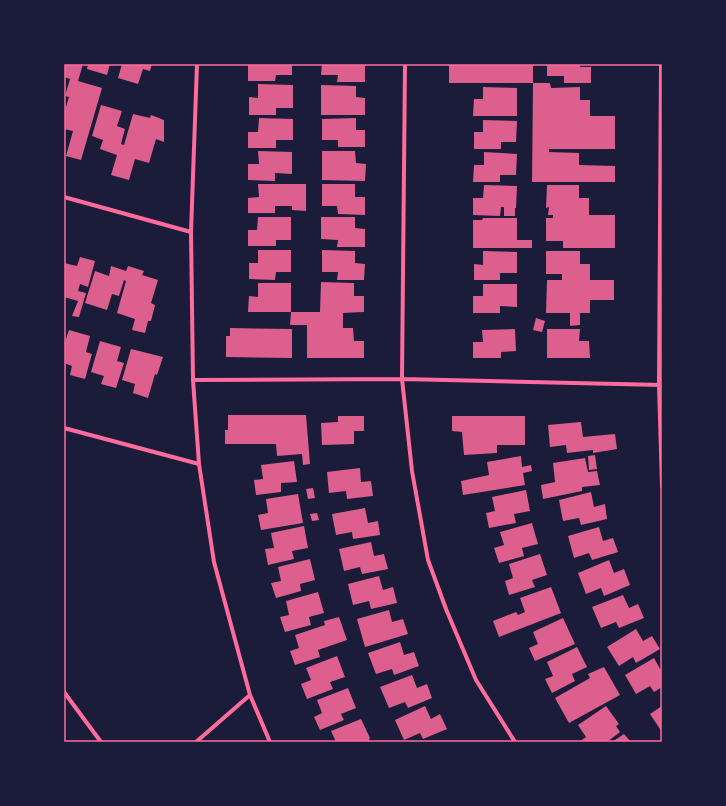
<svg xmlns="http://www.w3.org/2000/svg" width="726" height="806" font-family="'Public Sans',sans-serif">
<rect width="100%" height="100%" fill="#1b1b3a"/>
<path fill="#dd5f8e" d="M64 64H83L78 81 102 88 81 160 66 156 73 131 64 129V113L69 97 65 96 70 79 64 77Z
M88 64H110L107 75 87 69Z
M122 64H152L150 71 143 69 138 84 118 78Z
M248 64H292V75H276L275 81H248Z
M322 64 365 65V82H337L338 75H321Z
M449 64H533V83H449Z
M547 64H580V67H591V83H564V76H547Z
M533 83H550L551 88 580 87V100H590V116H615V149H549V152L579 153V165L615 166V182H532Z
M258 84 293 85V108H276V115H249V97L258 98Z
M321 85 356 86V97L365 98V115H321Z
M483 87 517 88V116H473L474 99H483Z
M101 105 122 111 117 126 125 129 121 144 124 145 133 114 150 118 151 115 164 120V142L156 139 149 163 135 159 129 180 111 175 117 155 100 149 103 140 92 136Z
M259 118 293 119V140H276V148H248V132H258Z
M356 118V130H365V147H338V140H322V119Z
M483 120 517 121 516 142H501V149H474V132H483Z
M258 151 292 152V174L275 173V181L248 180V164H259Z
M322 151H355L356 163 366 164 365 181 322 180Z
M484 152 517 154 516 175H500V182H473L474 165H484Z
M258 184H306V211L292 210V206H275V213H248V198L259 197Z
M322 184H355V197H365V215L338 214 337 206H322Z
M484 185 517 186 516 208H515V216H504V207H501L500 216 473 215V198H483Z
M547 185H579V198H589V215H615V248H563V241H546V218H553V215H548L549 207 546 208Z
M258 217H291V240H276V246H248V230H257Z
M321 217H355V228L365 229V247H337L338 240 321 239Z
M483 218H517V240H532V248H473V220H482Z
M258 250H291V272H276L275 280 249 279V263H258Z
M322 250 355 251V263L365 264 364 280H337L338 272H322Z
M483 251 517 252V273H500V280H474V264L483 265Z
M546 251H580V264H590V280H614V300H590V313H580V325L570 326V313H546L547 280H562V274H546Z
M80 257 95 261 88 287 80 284 78 291 86 293 79 317 72 316 78 301 64 297V263L77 266Z
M111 266 126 271 128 266 144 271 142 275 158 280 151 303 155 305 151 321H148L145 333 132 330 135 319 117 313 126 281 124 280 119 296 112 294 107 310 85 303 95 271 109 276Z
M321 282 354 283V296H364V312L343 313V328H353L354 341H364V358H307V325H290L291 312H320Z
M258 283H291V312H248L249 296 258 297Z
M483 284H517V307L500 306V313H473V296H483Z
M536 318 545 321 542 332 533 330Z
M230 328 292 329V358L226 357V336H230Z
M515 329 516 351 501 352V358H473V342H483L482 330Z
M547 329H580L579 341H589L590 358H547Z
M69 330 90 336 86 352 92 354 85 379 70 375 72 366 64 363V345Z
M100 341 121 347 117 361 124 363 116 388 101 384 104 376 91 372Z
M131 349 163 357 157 375 155 374 148 398 133 393 135 384 122 380Z
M228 415H306L310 464 303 465 302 454 277 456 276 444H225V430H228Z
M338 416H364V431H354V444L322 445 321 423 338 422Z
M452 416H525V445H497V453L464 455 462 432 452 431Z
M581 422 583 437 615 434 617 449 593 453V450L567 453 566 445 550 447 548 425Z
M595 455 597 469 589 470 588 456Z
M521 456 522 467 531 465 532 471 523 473 525 485 463 495 461 481 489 475 487 462Z
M585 458 588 472 597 471 600 485 582 487V491L543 499 541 485 555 482 553 463Z
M294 461 297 482 281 483V492L256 495 254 480 263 479 261 465Z
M360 468 361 482 371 481 373 496 347 499 346 491 329 493 327 472Z
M313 488 315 498 308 499 306 489Z
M526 490 530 511 514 514 516 523 489 528 486 513 495 511 492 497Z
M591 492 594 507 605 504 607 519 581 525 579 518 563 521 559 500Z
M298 494 303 523 261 530 258 515 268 513 266 499Z
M365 508 368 523 378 521 380 535 353 539 352 532 336 535 332 514Z
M317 513 319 520 312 521 310 514Z
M532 523 538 544 522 548 524 556 499 563 494 548 504 545 500 532Z
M304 526 308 548 292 551 294 559 268 565 265 549 274 548 271 533Z
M599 527 603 541 613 538 618 552 592 560 589 553 574 558 568 536Z
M371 542 374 556 384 554 388 569 362 574 360 567 344 571 339 549Z
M540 554 547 575 532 580 535 587 509 595 505 581 513 578 509 564Z
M310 559 315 580 300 584 301 591 276 598 271 583 281 581 278 567Z
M609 560 614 573 624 569 630 585 604 596 601 588 586 594 578 573Z
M379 576 383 590 393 587 397 603 371 609 369 601 353 605 348 584Z
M551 587 561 613 499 637 493 621 516 612 518 615 525 612 520 598Z
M318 592 324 613 309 617 311 625 285 632 280 617 289 615 286 601Z
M623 595 629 608 638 604 644 618 619 628 616 622 601 628 592 607Z
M389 610 392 622 403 619 408 634 365 647 357 619Z
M339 617 347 640 318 650 320 657 295 665 290 651 299 648 295 635 325 625 324 621Z
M563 618 575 644 535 661 529 648 538 644 533 632Z
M636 629 643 641 652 636 660 649 636 663 633 657 619 666 607 647Z
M400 642 404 655 414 652 419 666 394 675 392 669 376 674 368 653Z
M577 647 587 667 572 674 575 681 552 693 545 679 553 676 547 662Z
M337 656 345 677 330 682 333 689 307 699 301 684 311 680 306 668Z
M654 658 660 669 662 668V687L654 692 650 686 636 694 625 675Z
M604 667 620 695 569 723 555 698 590 678 588 674Z
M412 675 417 688 427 684 432 698 408 708 405 702 389 708 380 687Z
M348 688 356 708 341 714 344 720 320 730 314 717 322 713 317 700Z
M425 706 431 719 440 714 447 729 423 739 420 733 404 740 395 720Z
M606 706 619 724 616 726 620 732 607 742H579L586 737 578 725Z
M662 706V732L650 714Z
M361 719 370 738 369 739 370 742H336L331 731Z
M624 734 631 742H612Z"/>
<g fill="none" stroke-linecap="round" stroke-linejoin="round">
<path stroke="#ff6b9d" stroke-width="4" d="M197 64 191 232 193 380 199 464 214 562 250 695 270 742
M405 64 402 379 412 471 428 560 446 609 476 680 515 742
M661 64 659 385 662 486
M64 197 191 232
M193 380 402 379 662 385
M64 428 199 464
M64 692 101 742
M196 742 250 695"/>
</g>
<rect width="726" height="806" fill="none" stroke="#1b1b3a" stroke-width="130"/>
<rect x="65" y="65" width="596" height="676" fill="none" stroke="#ff6b9d" stroke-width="1.5"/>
</svg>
